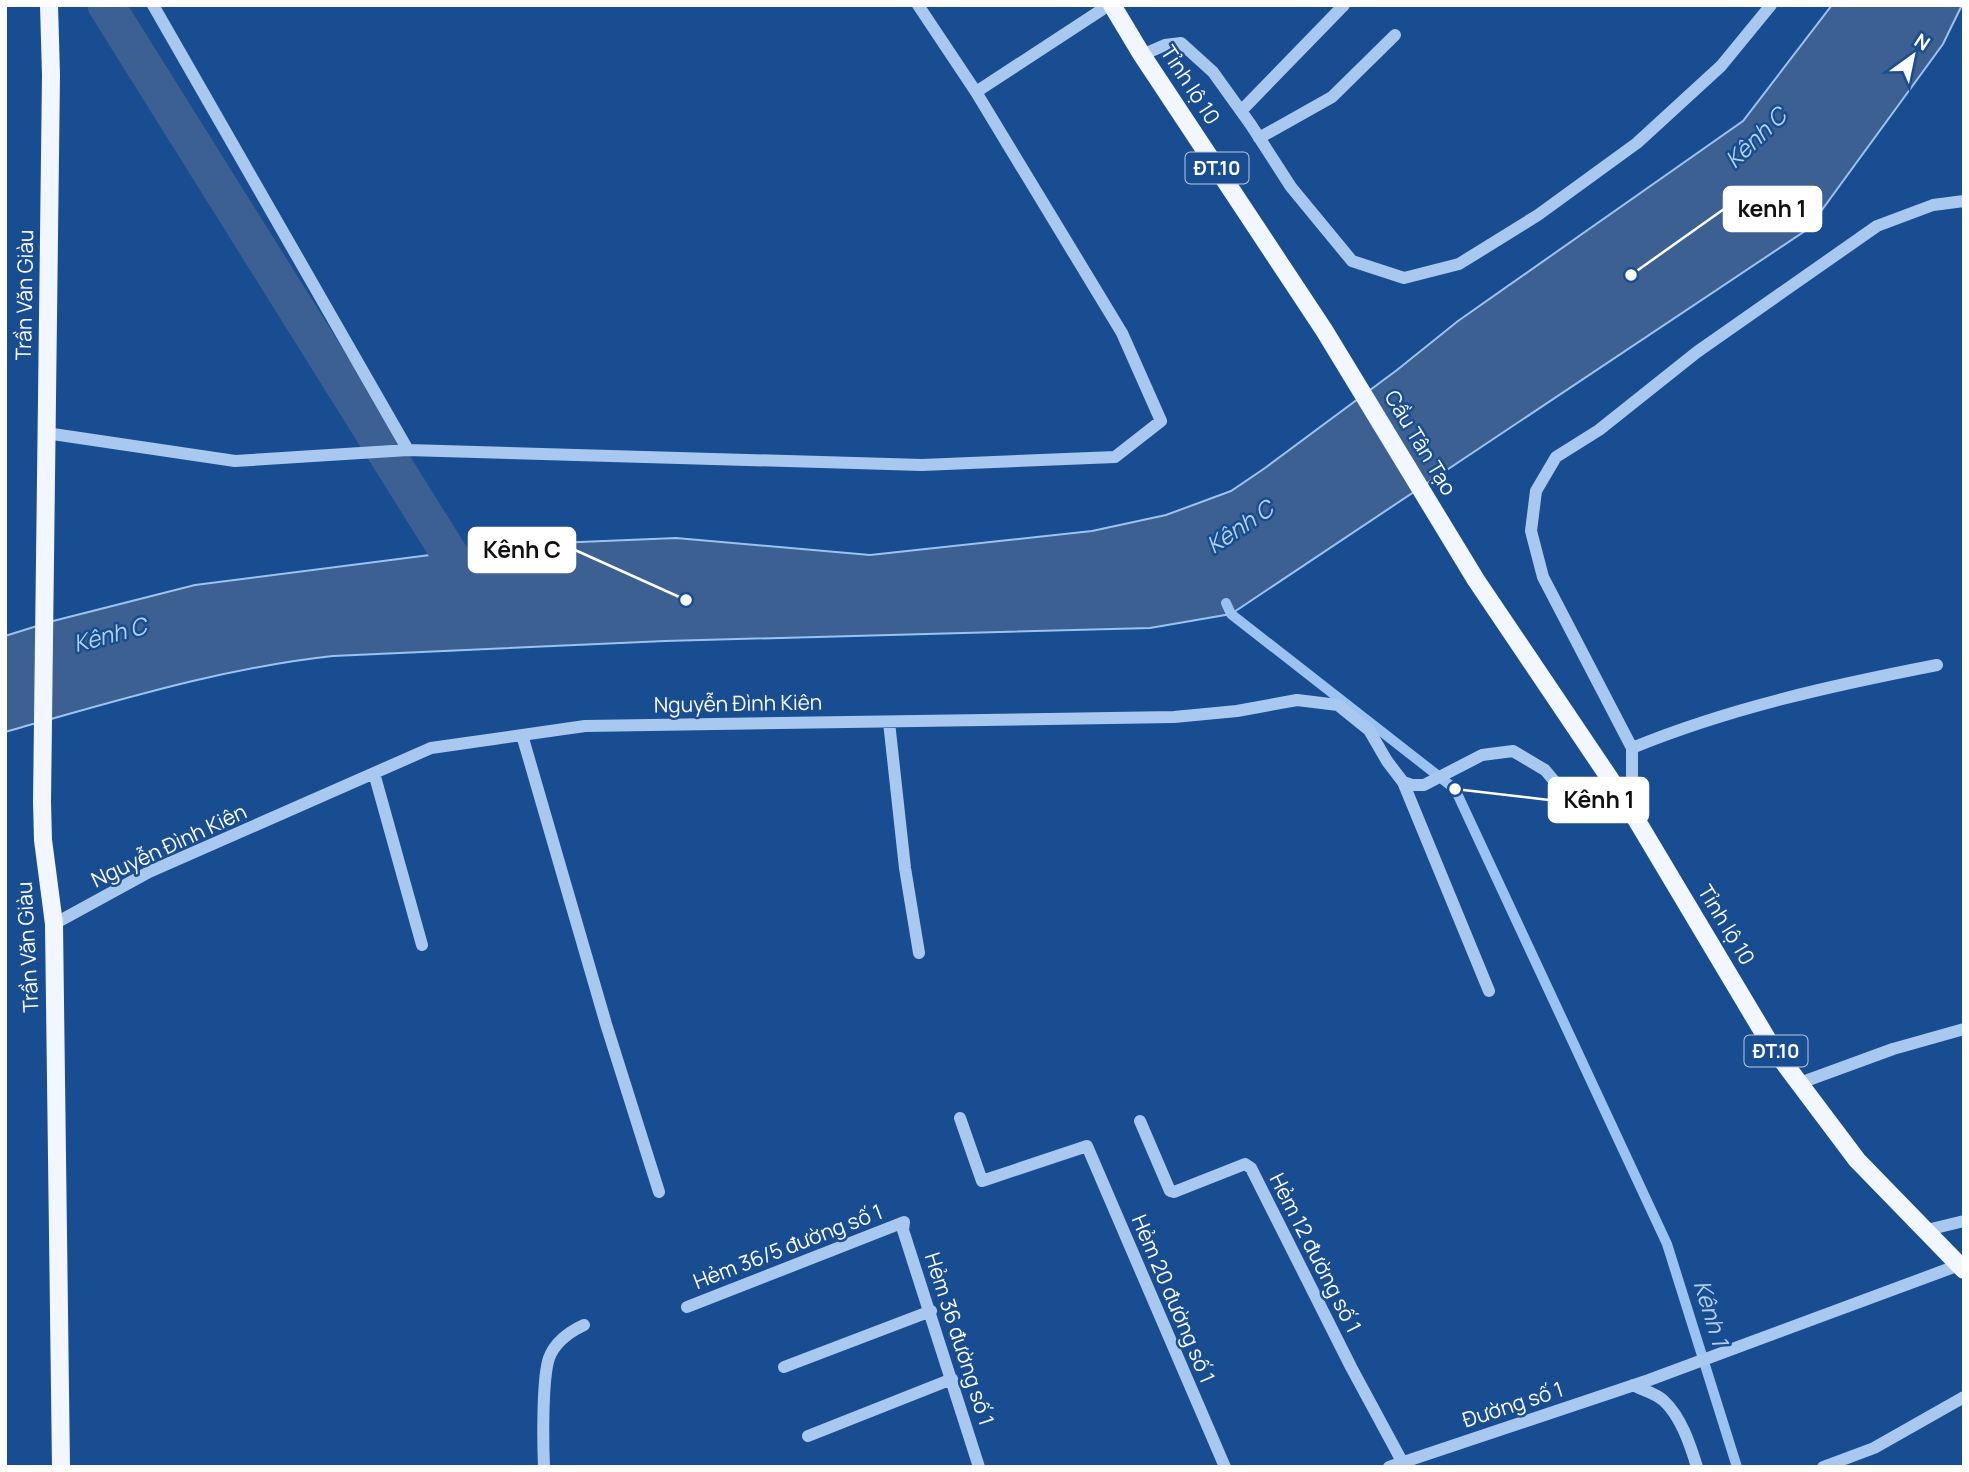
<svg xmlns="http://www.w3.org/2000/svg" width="1969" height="1472" font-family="Manrope,sans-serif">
<rect width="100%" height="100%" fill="#194d91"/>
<path fill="#3c6092" stroke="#9bc3f1" stroke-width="2" d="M1832 5H1962L1943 44 1808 229 1231 614 1150 628 665 641 333 656C221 668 113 702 5 732V636L53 621 195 585 508 545 676 538 870 555 1092 531 1166 515 1231 491 1265 468 1397 370 1458 321 1743 121Z"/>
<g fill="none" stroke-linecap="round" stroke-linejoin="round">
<path stroke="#9bc3f1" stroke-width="10" d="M1226 603 1231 614 1455 789 1667 1244 1737 1467"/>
<path stroke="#3c6092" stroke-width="37" d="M106 5 475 595"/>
<path stroke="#a9c8ef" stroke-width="12" d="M153 5 408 450
M1142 55 1165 45 1181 43 1213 72 1251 125 1291 187 1352 261 1404 278 1459 264 1538 215 1637 143 1721 66 1771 5
M976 92 1109 5
M1241 111 1344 5
M1259 138 1332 97 1395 35
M46 433 235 461 408 450 922 465 1115 457 1161 421 1122 333 976 92 918 5
M889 722 905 868 919 953
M522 735 606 1024 659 1192
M1632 748C1729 708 1834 685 1937 665
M374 773 422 945
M1403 782 1489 991
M54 924 149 872 431 748 585 726 1174 717 1237 711 1297 700 1338 705 1369 730 1387 761 1403 782 1412 785H1424L1482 755 1513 751 1545 770 1571 801 1608 807 1627 804 1632 794V748L1543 577 1531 531 1536 491 1556 457 1599 430 1697 352 1877 226 1933 205 1964 201
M1800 1083 1893 1049 1964 1029
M960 1118 982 1181 1087 1146 1225 1467
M1140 1121 1170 1191 1174 1192 1245 1164 1251 1168 1351 1367 1405 1467
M1927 1230 1964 1221
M687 1307 904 1222 903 1230 979 1467
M784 1367 931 1311
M1633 1385C1642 1390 1656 1393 1664 1401 1681 1417 1690 1444 1697 1467
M808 1436 952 1379
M544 1467C543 1443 542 1379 549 1358 555 1342 569 1332 584 1325
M1389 1467 1649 1380 1959 1265
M1823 1467 1874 1448 1964 1397"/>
<path stroke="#f1f6ff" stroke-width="18" d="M49 5 51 75 42 802 43 840 54 924 61 1467
M1112 5 1142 55 1324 330 1476 580 1627 804 1772 1047 1857 1160 1964 1270"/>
</g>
<g text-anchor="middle" stroke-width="5" stroke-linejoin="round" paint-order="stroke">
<g fill="#194d91" stroke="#bacade" stroke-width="2">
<rect x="1185.5" y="152.5" width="63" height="31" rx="5"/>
<rect x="1744.5" y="1035.5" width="63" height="31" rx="5"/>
</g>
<g font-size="19" font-weight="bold" fill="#fff">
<text x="1217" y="175">ĐT.10</text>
<text x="1776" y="1058">ĐT.10</text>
</g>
<g font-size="21" fill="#fff" stroke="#194d91">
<text transform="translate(1190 85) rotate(57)" y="7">Tỉnh lộ 10</text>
<text transform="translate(25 295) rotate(-89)" y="7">Trần Văn Giàu</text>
<text transform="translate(1420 443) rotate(59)" y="7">Cầu Tân Tạo</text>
<text transform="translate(738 704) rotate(-1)" y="7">Nguyễn Đình Kiên</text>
<text transform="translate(169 846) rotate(-25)" y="7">Nguyễn Đình Kiên</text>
<text transform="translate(1726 925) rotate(59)" y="7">Tỉnh lộ 10</text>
<text transform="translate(28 947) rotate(-93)" y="7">Trần Văn Giàu</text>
<text transform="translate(788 1247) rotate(-21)" y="7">Hẻm 36/5 đường số 1</text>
<text transform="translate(1315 1253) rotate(63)" y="7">Hẻm 12 đường số 1</text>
<text transform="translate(1173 1299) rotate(67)" y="7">Hẻm 20 đường số 1</text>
<text transform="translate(959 1339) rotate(72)" y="7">Hẻm 36 đường số 1</text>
<text transform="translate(1513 1405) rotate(-18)" y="7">Đường số 1</text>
</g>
<g font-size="23" font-style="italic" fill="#b5d2f6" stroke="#194d91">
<text transform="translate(1756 138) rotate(-44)" y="8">Kênh C</text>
<text transform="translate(1240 527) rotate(-34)" y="8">Kênh C</text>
<text transform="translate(110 635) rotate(-15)" y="8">Kênh C</text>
<text transform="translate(1711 1313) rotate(73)" y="8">Kênh 1</text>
</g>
</g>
<path fill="none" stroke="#fff" stroke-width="2.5" d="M1631 275L1724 209M686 600L575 550M1455 789L1549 800"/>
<g fill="#fff" stroke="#194d91" stroke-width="2.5">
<circle cx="1631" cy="275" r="7"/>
<circle cx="686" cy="600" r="7"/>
<circle cx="1455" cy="789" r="7"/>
</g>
<g fill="#fff" stroke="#fff" stroke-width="2.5">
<rect x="1724" y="187" width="97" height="44" rx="7"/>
<rect x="469" y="528" width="106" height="44" rx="7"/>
<rect x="1549" y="778" width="99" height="44" rx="7"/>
</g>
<g font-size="23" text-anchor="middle" font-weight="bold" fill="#111">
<text x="1772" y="217">kenh 1</text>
<text x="522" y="558">Kênh C</text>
<text x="1599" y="808">Kênh 1</text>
</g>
<rect width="1969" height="1472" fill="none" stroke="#ffffff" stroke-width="14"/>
<g transform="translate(1913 56) rotate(33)" stroke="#194d91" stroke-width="5" paint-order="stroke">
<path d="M0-5L12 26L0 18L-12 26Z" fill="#ffffff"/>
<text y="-10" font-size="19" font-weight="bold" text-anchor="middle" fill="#ffffff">N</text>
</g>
</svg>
